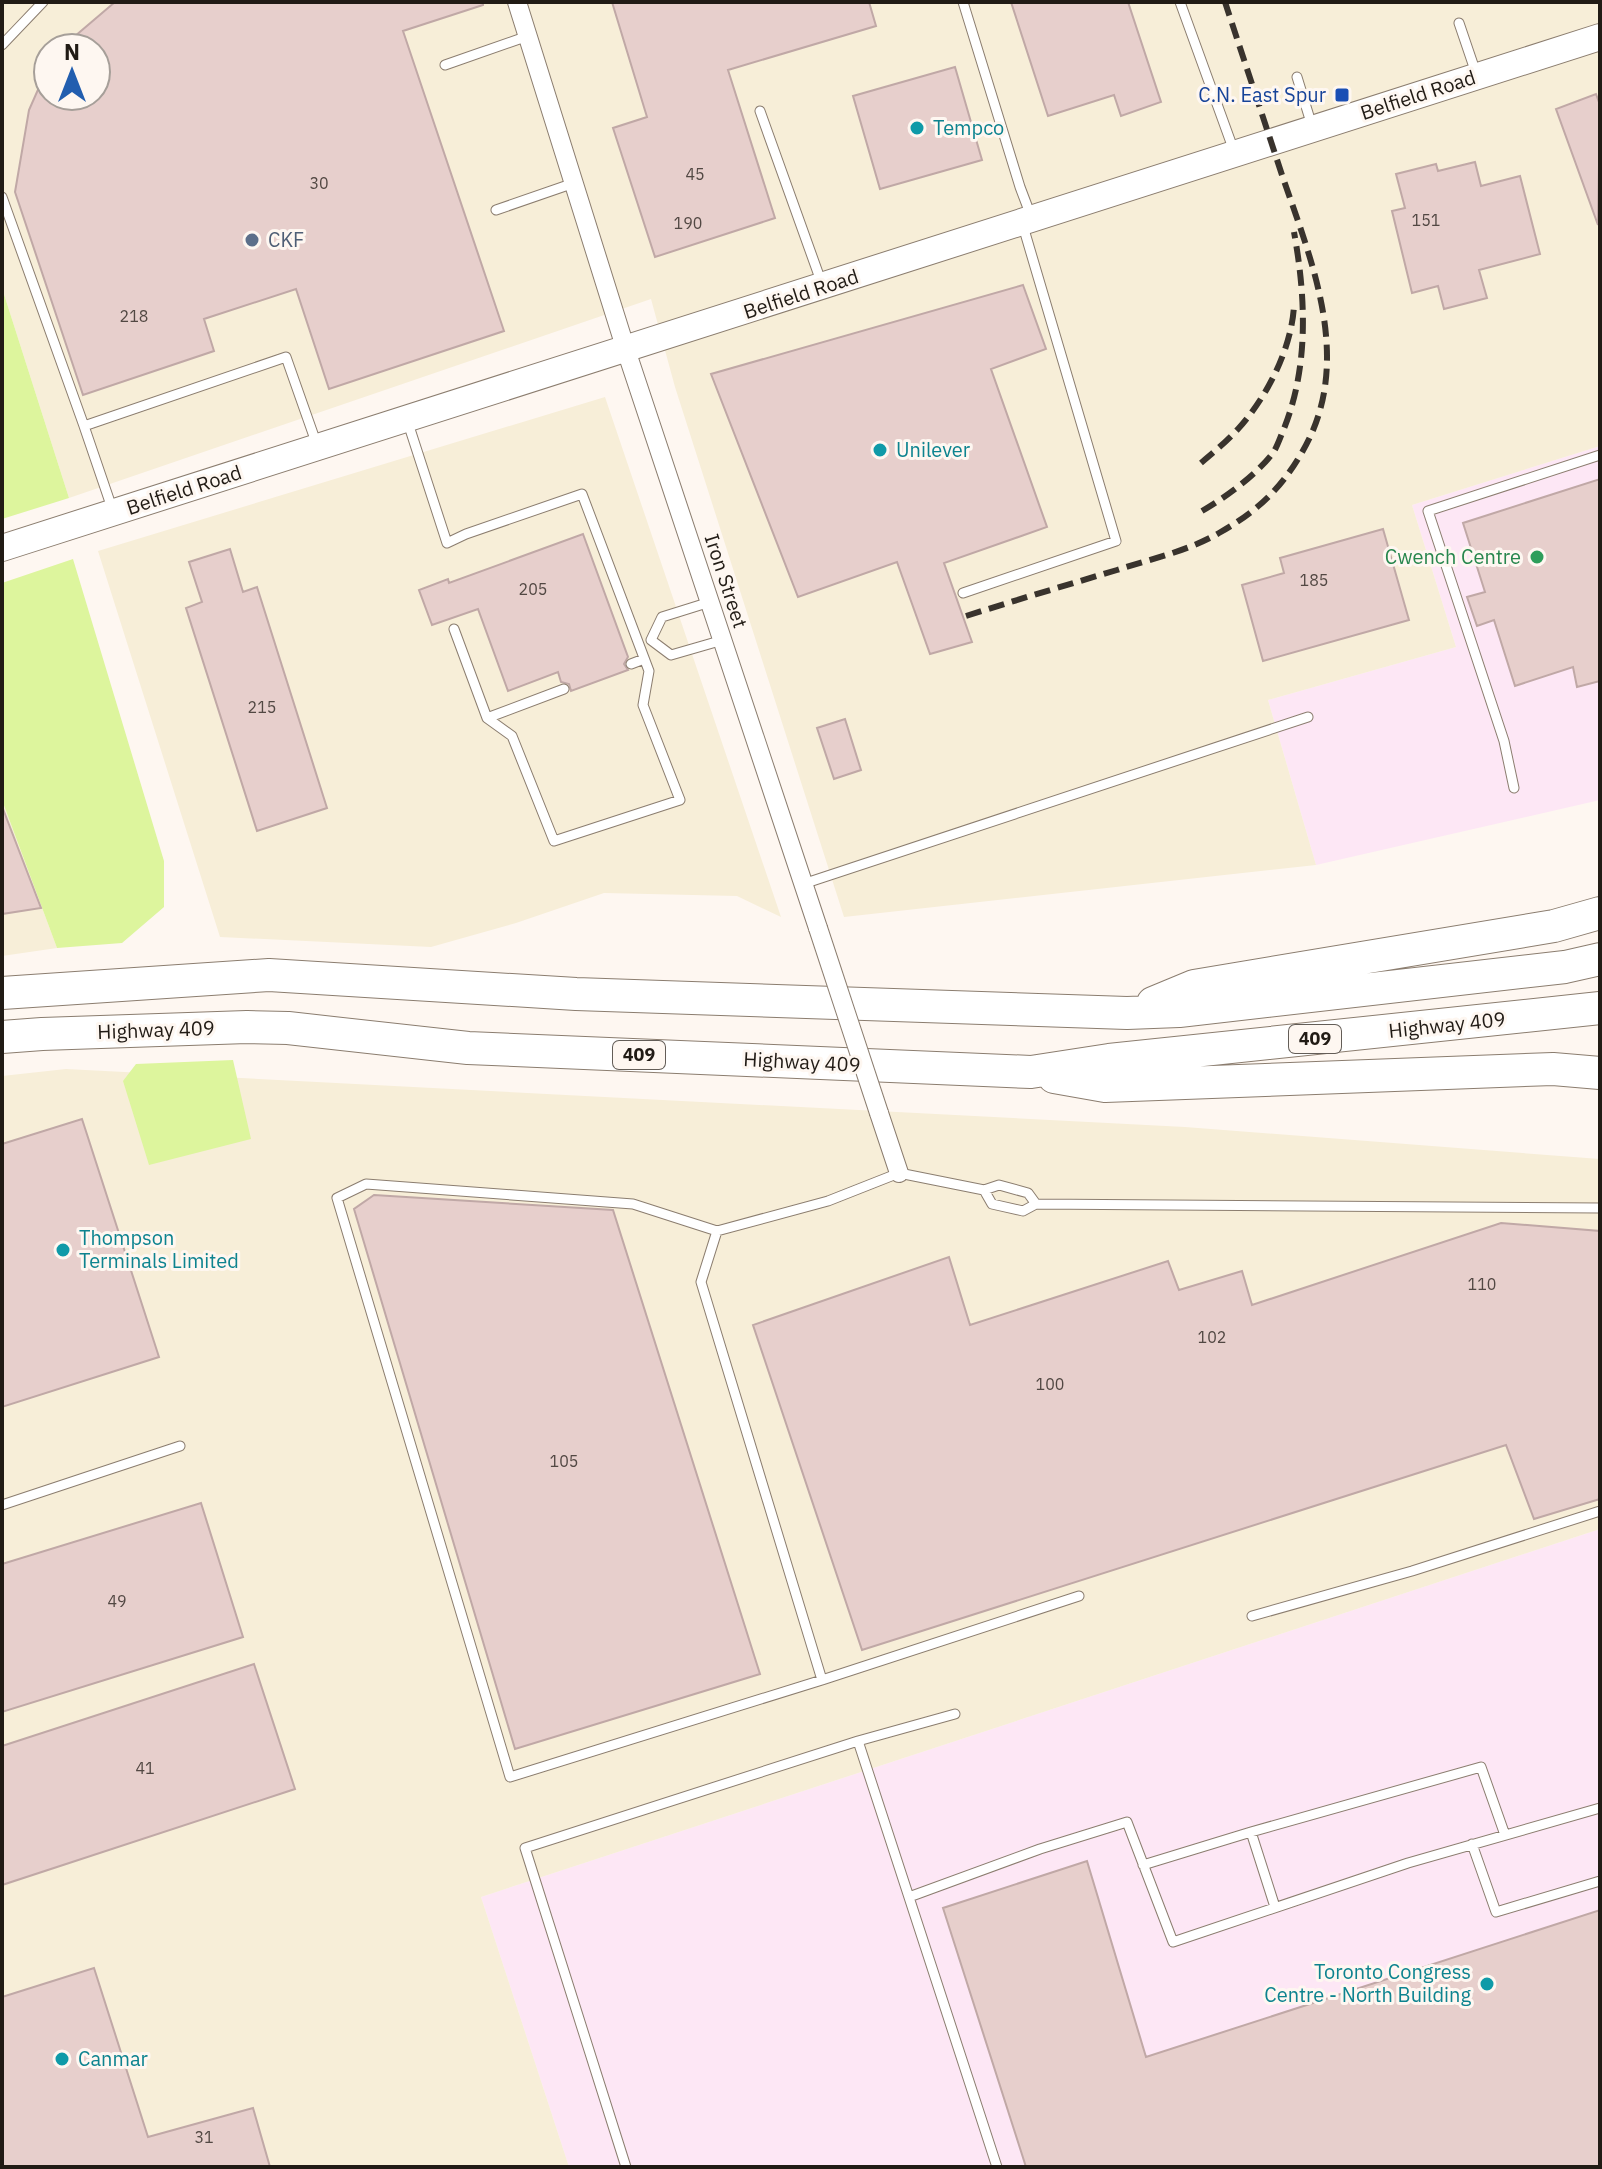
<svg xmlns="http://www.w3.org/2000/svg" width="1602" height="2169" font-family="'IBM Plex Sans',sans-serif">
<rect width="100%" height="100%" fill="#fef7f1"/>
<path fill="#fde7f5" d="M1600 446V800L1316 865 1268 700 1456 647 1412 505Z
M1600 1529V2167H569L481 1897Z"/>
<path fill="#f7eed8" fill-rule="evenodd" d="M2 2H1600V446L1412 505 1456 647 1268 700 1316 865 844 917 675 387 651 299 69 498 2 288ZM48 48H96V96H48Z
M605 397 781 917 737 896 604 893 516 923 431 947 220 937 98 551Z
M2 800 57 948 2 956Z
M66 1069 1185 1127 1600 1159V1529L481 1897 569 2167H2V1076Z"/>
<path fill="#ddf59d" d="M2 288 69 498 2 519Z
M73 559 164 861V907L122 943 57 948 2 800V583Z
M233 1060 251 1139 149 1165 123 1081 136 1064Z"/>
<path fill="#e7cfcc" stroke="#c0a8a6" stroke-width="2" d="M115 2H483V5L403 31 504 331 329 389 296 289 204 319 214 351 83 395 15 192 29 110 48 67V96H96V48H61Z
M612 2H869L876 26 728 70 775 218 655 257 613 128 647 117Z
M1011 2H1128L1161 102 1121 116 1114 95 1048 116Z
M955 67 982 160 880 189 853 96Z
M1596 94 1600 105 1598 225 1556 109Z
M1475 162 1481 186 1520 176 1540 254 1479 270 1487 298 1444 309 1438 286 1412 293 1392 211 1405 208 1396 174 1436 164 1438 171Z
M1023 285 1046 349 991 369 1047 527 944 563 972 642 930 654 897 562 798 597 711 374Z
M1600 479V681L1577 687 1573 667 1515 686 1494 620 1477 626 1467 597 1485 592 1463 523Z
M1383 529 1409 620 1263 661 1242 585 1284 573 1280 558Z
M583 534 628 657 624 664 628 670 571 691 569 684 561 682 558 672 508 691 478 609 432 625 419 590 448 579 449 583Z
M230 549 243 592 257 587 327 808 257 831 186 608 202 602 189 562Z
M845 719 861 770 834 779 817 728Z
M2 809H3L41 908 2 914Z
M82 1119 159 1357 2 1407V1144Z
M374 1195 613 1210 760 1674 515 1749 354 1209Z
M1501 1223 1600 1231V1499L1534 1519 1506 1445 862 1650 753 1325 949 1257 970 1325 1168 1261 1179 1290 1242 1271 1252 1305Z
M201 1503 243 1637 2 1712V1564Z
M254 1664 295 1789 2 1885V1746Z
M1087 1861 1146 2057 1600 1910V2167H1026L943 1908Z
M94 1968 148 2137 253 2108 270 2167H2V1997Z"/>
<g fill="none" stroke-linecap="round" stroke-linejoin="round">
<defs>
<path id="service" d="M963 2 1020 187 1031 216
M1180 2 1234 151
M1459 23 1476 73
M2 45 43 2
M445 65 528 36
M1297 77 1312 126
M760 111 822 284
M2 197 84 426
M496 210 574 183
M408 423 447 543 466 534 582 494 649 671 643 705 680 800 554 841 512 736 487 718 454 629
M113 511 84 426 286 357 317 445
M963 593 1116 541 1023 226
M651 640 671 655 723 640
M651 640 662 617 710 602
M631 664 644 659
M487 718 564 689
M1514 788 1504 741 1428 511 1600 455
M803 884 1308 717
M984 1190 992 1204 1023 1211 1036 1204 1600 1208
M1036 1204 1028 1193 999 1185 984 1190 899 1173 828 1201 717 1231 701 1282 822 1680 1079 1596
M717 1231 633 1204 366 1184 337 1198 510 1777 822 1680
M2 1505 180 1446
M1252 1616 1412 1571 1600 1511
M858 1741 955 1714
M1251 1832 1275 1907
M1472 1844 1496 1912 1600 1881
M1143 1865 1251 1832 1481 1767 1505 1835
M909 1897 1040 1849 1127 1822 1173 1942 1408 1863 1600 1808
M626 2167 525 1848 858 1741 997 2167"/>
<path id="minor" d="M517 2 626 350 818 928
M879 1113 899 1173"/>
<path id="secondary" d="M2 548 1600 37"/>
<path id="motorway" d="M2 993 269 975 576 994 1127 1013 1179 1011 1565 967 1600 959
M1153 1003 1194 986 1554 926 1600 913
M2 1037 42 1034 247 1027 288 1028 468 1048 1031 1072 1109 1060 1600 1008
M1054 1077 1105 1086 1553 1069 1600 1073"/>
</defs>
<use href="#service" stroke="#8b7d6f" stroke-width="11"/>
<use href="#minor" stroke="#8b7d6f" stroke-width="20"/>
<use href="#secondary" stroke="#8b7d6f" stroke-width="28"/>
<use href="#motorway" stroke="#8b7d6f" stroke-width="34"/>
<use href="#service" stroke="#fff" stroke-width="9"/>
<use href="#minor" stroke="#fff" stroke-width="18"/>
<use href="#secondary" stroke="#fff" stroke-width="26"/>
<use href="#motorway" stroke="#fff" stroke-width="32"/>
<path stroke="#39332d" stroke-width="6" stroke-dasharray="16 8" stroke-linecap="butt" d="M1201 463C1214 452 1227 441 1238 429 1267 397 1292 348 1294 305
M1202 511C1226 497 1256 475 1273 453 1277 447 1280 438 1283 431 1309 368 1306 298 1294 232
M966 616C1016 600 1067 585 1117 570 1151 559 1188 551 1219 533 1256 512 1280 490 1301 454 1355 364 1313 265 1282 175 1263 117 1244 60 1225 2"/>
<defs>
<path id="minor-bridge" d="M818 928 879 1113"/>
</defs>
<use href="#minor-bridge" stroke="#8b7d6f" stroke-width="20" stroke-linecap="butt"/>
<use href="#minor-bridge" stroke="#fff" stroke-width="18"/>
</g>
<rect fill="#1a4fb4" stroke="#fef7f1" stroke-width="3" x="1334" y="87" width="16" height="16" rx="4"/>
<g fill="#0f9aa8" stroke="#fef7f1" stroke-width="3">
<circle cx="917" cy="128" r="8"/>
<circle cx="880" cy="450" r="8"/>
<circle cx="63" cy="1250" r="8"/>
<circle cx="1487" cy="1984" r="8"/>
<circle cx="62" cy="2059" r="8"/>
</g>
<circle fill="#5c6f8a" stroke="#fef7f1" stroke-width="3" cx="252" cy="240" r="8"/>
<circle fill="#2e9e5b" stroke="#fef7f1" stroke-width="3" cx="1537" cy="557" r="8"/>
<g text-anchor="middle" stroke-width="6" stroke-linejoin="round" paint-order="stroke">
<g font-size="16" fill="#524843">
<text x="695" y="180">45</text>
<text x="319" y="189">30</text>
<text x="1426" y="226">151</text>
<text x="688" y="229">190</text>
<text x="134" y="322">218</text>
<text x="1314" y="586">185</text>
<text x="533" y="595">205</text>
<text x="262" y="713">215</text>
<text x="1482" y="1290">110</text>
<text x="1212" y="1343">102</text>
<text x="1050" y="1390">100</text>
<text x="564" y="1467">105</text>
<text x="117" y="1607">49</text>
<text x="145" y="1774">41</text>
<text x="204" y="2143">31</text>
</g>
<g fill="#fef7f1" stroke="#635d57" stroke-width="2">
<rect x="1289" y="1025" width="52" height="28" rx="6"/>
<rect x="613" y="1041" width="52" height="28" rx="6"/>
</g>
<g font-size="18" font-weight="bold" fill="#211b15">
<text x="1315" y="1045">409</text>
<text x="639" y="1061">409</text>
</g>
<g font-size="20" fill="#164399" stroke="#fef7f1" text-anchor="end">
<text x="1326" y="102">C.N. East Spur</text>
</g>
<g font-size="20" fill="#211b15" stroke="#fef7f1">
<text transform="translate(1418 95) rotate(-18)" y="7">Belfield Road</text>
<text transform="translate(801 294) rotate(-18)" y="7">Belfield Road</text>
<text transform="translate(184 490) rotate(-18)" y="7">Belfield Road</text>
<text transform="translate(726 581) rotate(72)" y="7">Iron Street</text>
<text transform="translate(1447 1025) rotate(-6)" y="7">Highway 409</text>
<text transform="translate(156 1030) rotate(-2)" y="7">Highway 409</text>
<text transform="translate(802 1062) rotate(3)" y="7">Highway 409</text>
</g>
<g font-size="20" fill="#0d838f" stroke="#fef7f1" text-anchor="start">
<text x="933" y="135">Tempco</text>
<text x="896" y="457">Unilever</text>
<text x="79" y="1245">Thompson<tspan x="79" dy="23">Terminals Limited</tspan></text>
<text x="1471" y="1979" text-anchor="end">Toronto Congress<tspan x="1471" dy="23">Centre - North Building</tspan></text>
<text x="78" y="2066">Canmar</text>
</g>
<g font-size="20" fill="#4e5e75" stroke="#fef7f1" text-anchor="start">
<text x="268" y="247">CKF</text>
</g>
<g font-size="20" fill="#27864d" stroke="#fef7f1" text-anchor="end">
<text x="1521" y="564">Cwench Centre</text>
</g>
</g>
<rect width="1602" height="2169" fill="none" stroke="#211b15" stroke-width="8"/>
<g transform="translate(72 72)"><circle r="38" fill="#fef7f1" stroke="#a69f99" stroke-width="2"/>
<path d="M0-6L14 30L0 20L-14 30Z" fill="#225eaf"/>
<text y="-12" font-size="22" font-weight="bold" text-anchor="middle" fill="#211b15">N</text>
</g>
</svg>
